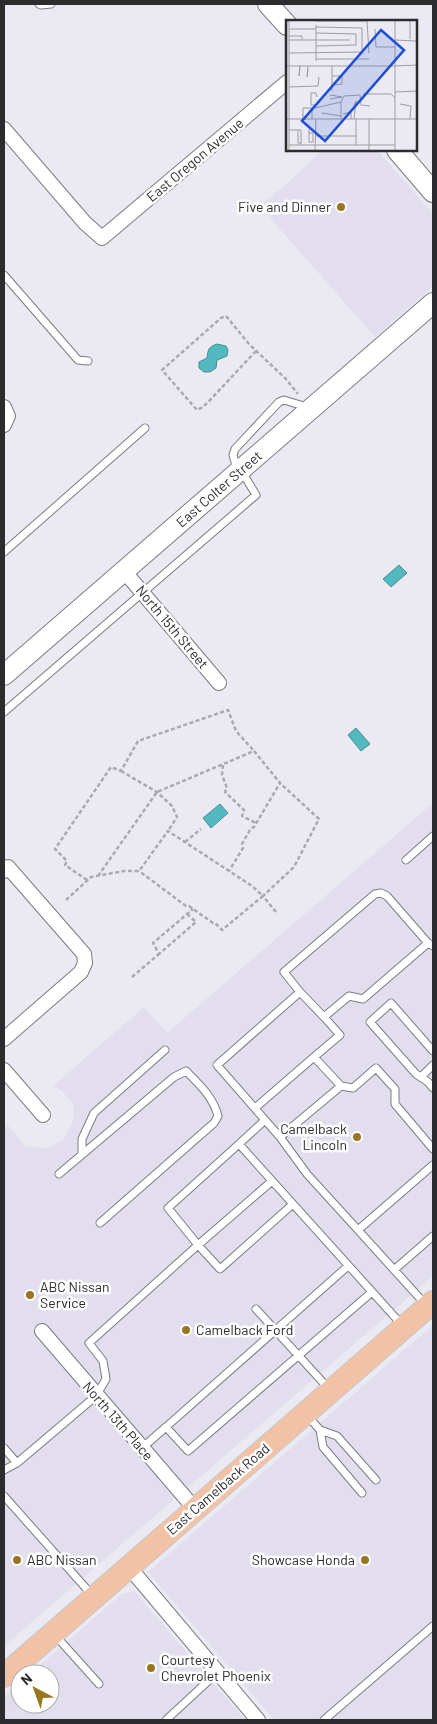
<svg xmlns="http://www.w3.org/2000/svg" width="437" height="1724" font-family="Barlow,sans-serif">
<rect width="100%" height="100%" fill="#ebe9f1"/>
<path fill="#e3deed" d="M322 150H377L433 214V286L375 337 264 211 267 207 263 203 291 180Z
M433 803V1276L4 1646V1127L7 1124 25 1146 49 1148 64 1139 74 1118 73 1104 63 1092 53 1086 144 1007 167 1033Z
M433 1325V1720H274L148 1572Z
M134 1591 245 1720H4V1697L20 1683V1704H50V1674H30L122 1594Z"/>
<path fill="#52b9c0" stroke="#478e94" d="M217 344 226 346 228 350 227 356 217 360 216 368 210 372H204L199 368V362L207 358C208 350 208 347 217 344Z
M399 565 407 573 391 587 383 579Z
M356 728 370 744 361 751 348 735Z
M220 804 228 813 211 828 203 818Z"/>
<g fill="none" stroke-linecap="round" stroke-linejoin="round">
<defs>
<path id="lane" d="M39 4 41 5 51 4
M4 275 78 360 88 361
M4 552 145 428
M4 712 256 495 241 470 235 462 233 455 235 449 279 402 284 400 307 407
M406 860 433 836
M300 992 324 1017
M433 1051 391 1003 370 1022 416 1074 428 1082 433 1088
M421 1077 433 1065
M341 1086 353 1088 376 1068 395 1089V1104L433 1149
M255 1108 314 1057
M265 1120 280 1137 341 1086 314 1057 340 1035 324 1017 349 996 363 999 428 943
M280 1137 307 1174 358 1230
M239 1144 265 1120 217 1065 300 992 284 972 375 894 381 893 387 896 428 943 433 946
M82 1154V1139L94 1113 165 1050
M59 1174 174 1077 186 1071C200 1085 213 1097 218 1116L214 1123 100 1223
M272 1181 198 1245 220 1269 293 1204
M394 1270 433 1236
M426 1305 358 1230 433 1165
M256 1309 329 1389
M307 1415 320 1430 337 1436 376 1480
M166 1427 348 1266
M320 1430 323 1447 362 1493
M4 1448 17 1463 96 1396 106 1379 103 1361 89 1343 198 1245 168 1208 239 1144 402 1325
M142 1448 166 1427 188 1451 372 1292
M4 1470 17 1463
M4 1496 92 1595
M55 1635 99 1684
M166 1720 218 1672
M324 1720 433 1626"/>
<path id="street" d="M4 129 85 223 102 238 287 82
M4 407 8 416 4 425
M124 571 219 683
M4 871 8 867 84 954 85 963 81 972 4 1039
M4 1070 43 1115
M42 1331 195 1509
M129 1567 258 1720"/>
<path id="secondary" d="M268 4 287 25
M397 150 433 192
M4 675 433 303"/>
<path id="primary" d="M4 1676 433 1302"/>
</defs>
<use href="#lane" stroke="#7d7b82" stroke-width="9"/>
<use href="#street" stroke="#7d7b82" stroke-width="16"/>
<use href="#secondary" stroke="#7d7b82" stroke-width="22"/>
<use href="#primary" stroke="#c8c8c9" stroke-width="24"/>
<path stroke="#aba9b0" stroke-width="2.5" stroke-dasharray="4 2.5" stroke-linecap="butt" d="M256 351 210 400 203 407 197 410 162 370 221 318 226 316 249 344 286 379 298 394
M223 765 222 775 227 788 225 792 244 810 242 816 256 823
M121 771 157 792 172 806 177 817 168 831
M185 842 201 829
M98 876 157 792 254 751 280 783 254 827 251 828 242 844 243 848 229 871
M87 880 65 865 67 861 55 849 111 767 121 771 138 741 228 710 236 731 254 751
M66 900 91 877 124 871H139L168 831 252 886 263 896 222 930 215 923H213L189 906H186L139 871
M276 912 263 896 294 867 319 819 280 783
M187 914 196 922 159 954 153 943 193 909
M132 977 159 954"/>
<use href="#lane" stroke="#fff" stroke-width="7"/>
<use href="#street" stroke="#fff" stroke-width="14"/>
<use href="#secondary" stroke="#fff" stroke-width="20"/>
<use href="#primary" stroke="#f2c2a7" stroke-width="22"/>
</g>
<g fill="#99751f" stroke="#fff" stroke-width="2">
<circle cx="341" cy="207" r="5"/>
<circle cx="357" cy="1137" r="5"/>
<circle cx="30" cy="1295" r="5"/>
<circle cx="186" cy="1330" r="5"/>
<circle cx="17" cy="1560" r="5"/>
<circle cx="365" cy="1560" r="5"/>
<circle cx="151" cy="1668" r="5"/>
</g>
<g text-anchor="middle" stroke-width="5" stroke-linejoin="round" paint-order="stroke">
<g font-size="14" fill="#2c2b2e" stroke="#fff">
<text transform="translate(195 160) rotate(-40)" y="5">East Oregon Avenue</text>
<text transform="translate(219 489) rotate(-41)" y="5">East Colter Street</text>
<text transform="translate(172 627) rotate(50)" y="5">North 15th Street</text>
<text transform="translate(118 1421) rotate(49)" y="5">North 13th Place</text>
<text transform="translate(218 1489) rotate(-41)" y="5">East Camelback Road</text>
</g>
<g font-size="14" fill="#2c2b2e" stroke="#fff" text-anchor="start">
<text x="331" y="212" text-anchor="end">Five and Dinner</text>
<text x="347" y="1134" text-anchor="end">Camelback<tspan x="347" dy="16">Lincoln</tspan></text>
<text x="40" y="1292">ABC Nissan<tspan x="40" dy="16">Service</tspan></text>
<text x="196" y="1335">Camelback Ford</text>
<text x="27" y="1565">ABC Nissan</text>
<text x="355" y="1565" text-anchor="end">Showcase Honda</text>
<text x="161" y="1665">Courtesy<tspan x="161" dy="16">Chevrolet Phoenix</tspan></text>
</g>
</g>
<g transform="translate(286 20)">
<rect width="131" height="131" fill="#ebe9f1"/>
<path fill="none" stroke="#9f9da3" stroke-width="1" d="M30 1H81L83 33M30 5V41M3 9H30M89 9 90 27H109M3 16H16V20M124 19V0M3 20H64M109 20 130 21M30 26 70 25V14L30 13M3 33 76 32V8L30 7M30 39H83M0 46H109M109 46 132 45M14 48 13 56 14 45M22 49 21 57 22 46M46 56H56V64L46 65M3 67 32 66 33 57M46 71V46M109 72 132 71M77 74H105L109 78M31 77 30 73H25V85H29V88L55 82V99M44 79 56 77 44 75M55 82 58 76 74 75 75 85 84 86M114 84 125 86 124 98M68 86 70 81 68 99M36 93 55 96M57 94 65 92V99M0 99H132M17 99V88H26V99M23 109V122H27V113H23M3 110H15V125M12 110V123H15M29 116H70M3 125H109M70 125V99M3 131V0M29 131 30 99M83 131V99M109 131V0"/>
<path fill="#1d4ed8" fill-opacity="0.15" stroke="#1d4ed8" stroke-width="2.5" d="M95 10 118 30 39 121 16 101Z"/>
<rect width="131" height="131" fill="none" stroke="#2c2b2e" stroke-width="2.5"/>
</g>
<rect width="437" height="1724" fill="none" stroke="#2c2b2e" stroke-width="10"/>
<g transform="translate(35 1689) rotate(319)"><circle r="24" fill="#ffffff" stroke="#abaaab"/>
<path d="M0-4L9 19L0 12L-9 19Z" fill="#99751f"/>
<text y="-8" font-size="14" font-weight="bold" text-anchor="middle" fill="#2c2b2e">N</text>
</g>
</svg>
